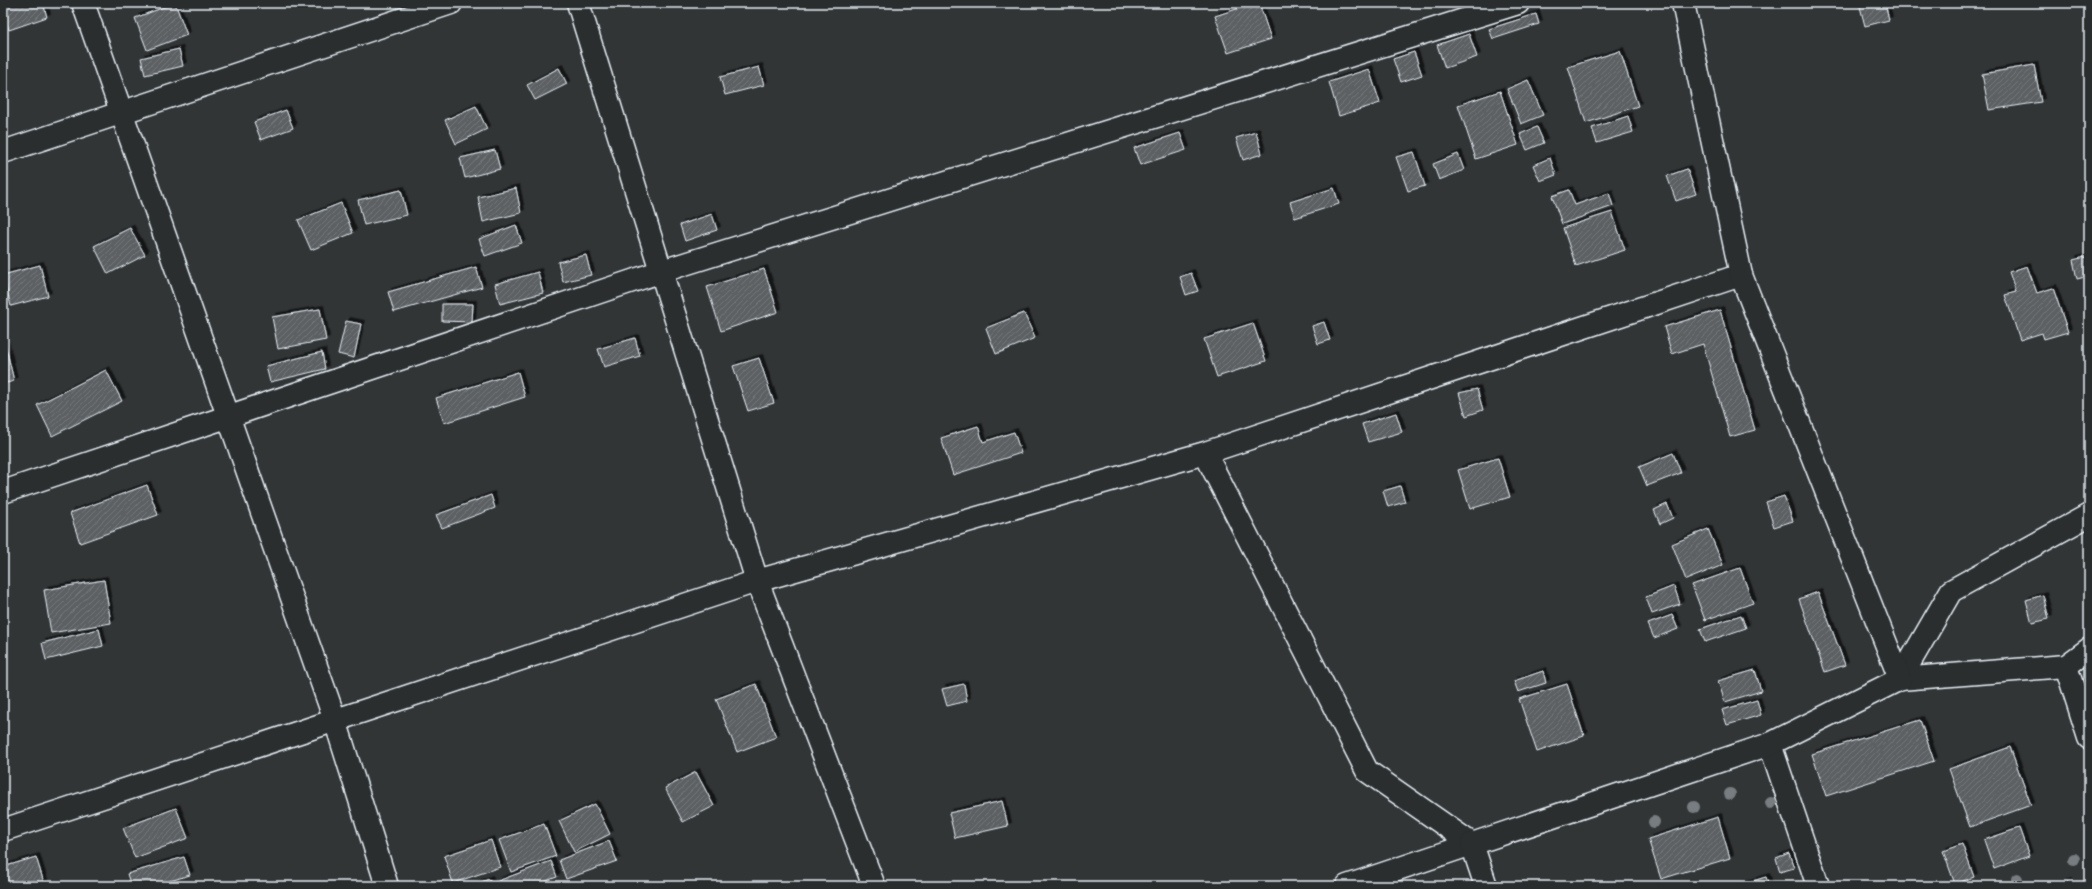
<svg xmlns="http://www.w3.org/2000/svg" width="2092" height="889" font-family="Kalam,sans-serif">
<defs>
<pattern id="building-hatch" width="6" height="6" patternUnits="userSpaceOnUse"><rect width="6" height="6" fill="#5c6063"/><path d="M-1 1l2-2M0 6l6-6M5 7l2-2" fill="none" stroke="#73777a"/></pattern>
<filter id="shadow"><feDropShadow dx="3.5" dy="-3.5" stdDeviation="0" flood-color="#0009"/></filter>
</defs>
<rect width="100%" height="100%" fill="#323536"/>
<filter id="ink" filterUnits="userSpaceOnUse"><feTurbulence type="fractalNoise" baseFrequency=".025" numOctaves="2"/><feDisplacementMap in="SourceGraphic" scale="8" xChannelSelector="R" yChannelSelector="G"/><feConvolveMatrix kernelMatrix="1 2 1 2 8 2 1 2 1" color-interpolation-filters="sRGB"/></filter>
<g filter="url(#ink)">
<path fill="url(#building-hatch)" stroke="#e8f1f8" filter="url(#shadow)" d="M3 3H43L47 17 9 30 3 13Z
M175 3 187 35 147 50 135 18Z
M1255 3H1259L1271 39 1228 53 1215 16Z
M1859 3H1885L1889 20 1865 26Z
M1536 14 1539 24 1493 39 1489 29Z
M1469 34 1477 57 1445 68 1437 45Z
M179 49 183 66 145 75 141 58Z
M1620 51 1638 106 1586 123 1568 67Z
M1414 52 1422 75 1401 82 1393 59Z
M2034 65 2041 102 1989 110 1982 74Z
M759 67 764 85 725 95 720 77Z
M559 68 567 84 535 100 527 85Z
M1369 69 1380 103 1339 116 1329 82Z
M1528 80 1543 115 1521 124 1507 89Z
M1500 91 1518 145 1476 159 1458 105Z
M476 106 487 129 456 144 445 120Z
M286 110 293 128 261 140 254 122Z
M1628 116 1633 132 1597 143 1592 128Z
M1537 127 1544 143 1527 150 1520 134Z
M1256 132 1262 154 1243 160 1236 138Z
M1180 133 1186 150 1140 165 1134 148Z
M495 150 500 169 465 178 460 158Z
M1414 152 1425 186 1408 191 1396 157Z
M1458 154 1464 170 1439 180 1433 164Z
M1550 158 1556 175 1540 181 1533 165Z
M1687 169 1696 194 1676 201 1667 176Z
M516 188 521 213 483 222 478 197Z
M1334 188 1339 204 1295 218 1290 202Z
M401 190 407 215 364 225 358 200Z
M1569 190 1575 205 1609 193 1613 206 1562 224 1552 196Z
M341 203 353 233 311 250 298 220Z
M1612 212 1625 250 1576 266 1563 228Z
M712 214 717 230 685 241 680 225Z
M516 225 522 243 485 256 479 239Z
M130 228 145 255 108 274 94 246Z
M586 255 591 275 563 282 558 262Z
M2089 256V276L2077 279 2073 260Z
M40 265 48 296 11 306 3 275Z
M2027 266 2037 293 2053 288 2068 332 2044 339 2042 333 2020 340 2005 295 2016 292 2009 272Z
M476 267 482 287 394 312 388 292Z
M764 269 778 312 721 331 707 287Z
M538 272 543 293 500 304 495 284Z
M1191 273 1198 291 1186 295 1180 277Z
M442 304H473L472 322 442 321Z
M320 309 326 340 278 349 272 317Z
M1720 310 1755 430 1730 437 1703 344 1672 354 1664 327Z
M1024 313 1035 338 996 354 986 328Z
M346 321 361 324 354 358 338 354Z
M1324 322 1330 340 1318 344 1312 326Z
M1253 323 1266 361 1217 377 1204 339Z
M3 335 14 381 3 384Z
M635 338 640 356 604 367 598 349Z
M322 352 325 369 270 382 266 366Z
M759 358 774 403 748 411 733 366Z
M106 370 122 401 52 436 37 405Z
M518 372 525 397 444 423 436 398Z
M1477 389 1483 410 1466 416 1459 393Z
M1396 413 1402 432 1368 442 1362 424Z
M978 426 983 442 1014 432 1021 453 953 475 941 438Z
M1673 453 1681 473 1647 486 1639 467Z
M1498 458 1510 497 1470 509 1458 470Z
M147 485 158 515 80 543 70 513Z
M1400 486 1405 502 1388 507 1383 491Z
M491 495 495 508 442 528 436 515Z
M1784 496 1793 521 1774 527 1766 502Z
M1667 504 1673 518 1660 524 1654 510Z
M1708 529 1723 565 1686 580 1672 544Z
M1740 568 1753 603 1705 620 1692 585Z
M104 580 111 623 51 633 44 590Z
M1674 586 1680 604 1652 614 1646 597Z
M1818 592 1845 665 1825 672 1799 599Z
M2043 595 2049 619 2032 623 2026 600Z
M1672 615 1678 629 1654 638 1648 624Z
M1741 615 1746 628 1705 642 1700 629Z
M99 629 103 646 46 660 42 643Z
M1755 670 1761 691 1725 702 1718 681Z
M1543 671 1546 683 1518 692 1514 681Z
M756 684 776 737 737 752 716 699Z
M964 684 967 701 947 706 942 689Z
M1567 684 1584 736 1537 752 1519 699Z
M1757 700 1761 715 1727 725 1722 710Z
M1920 720 1934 761 1826 796 1812 754Z
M2010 747 2031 805 1970 827 1949 769Z
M696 772 714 806 683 822 665 788Z
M1002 801 1008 826 955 838 949 813Z
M595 804 610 834 574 852 559 821Z
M176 808 188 838 135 858 123 828Z
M1718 817 1730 858 1661 879 1648 839Z
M544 824 556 856 511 872 499 840Z
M2019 828 2029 856 1994 869 1984 840Z
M491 840 500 867 453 883 444 856Z
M609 841 617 861 566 879 559 860Z
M1962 844 1974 877 1955 884 1943 851Z
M1789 853 1794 868 1780 872 1776 858Z
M36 857 45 886H3V867Z
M184 857 190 875 153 886H131L127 874Z
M551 861 557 877 532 886H500L498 881Z
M1766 877 1769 886H1736Z
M489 879 492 886H472Z
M2069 882 2071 886H2055Z"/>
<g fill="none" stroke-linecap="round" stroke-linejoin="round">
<defs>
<path id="minor" d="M83 3 335 720 387 886
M578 3 757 581 874 886
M3 152 451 3
M1205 453 1367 771 1472 844
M3 492 662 271 1518 3
M2066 666 2089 738
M1900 679 1951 591 2089 515
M1900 679 2066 666 2089 649
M1770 744 1818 886
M3 830 757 581 1205 453 1741 275
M1347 886 1472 844"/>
<path id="tertiary" d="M1486 886 1472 844 1770 744 1900 679 1741 275 1683 3"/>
</defs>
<use href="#minor" stroke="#e8f1f8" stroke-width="25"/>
<use href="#tertiary" stroke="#e8f1f8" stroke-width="25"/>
<use href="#minor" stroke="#2a2d2e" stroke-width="22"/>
<use href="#tertiary" stroke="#2a2d2e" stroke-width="22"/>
</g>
<g fill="#777d80">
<circle cx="1730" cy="794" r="6"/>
<circle cx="1771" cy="803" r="6"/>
<circle cx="1694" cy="807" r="6"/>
<circle cx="1654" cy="822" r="6"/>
<circle cx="2074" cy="859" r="6"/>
<circle cx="2017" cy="879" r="6"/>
</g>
</g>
<rect width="2092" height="889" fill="none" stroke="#2a2d2e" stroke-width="16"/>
<rect x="8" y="8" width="2076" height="873" fill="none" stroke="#e8f1f8" stroke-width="1.5" filter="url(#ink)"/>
</svg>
